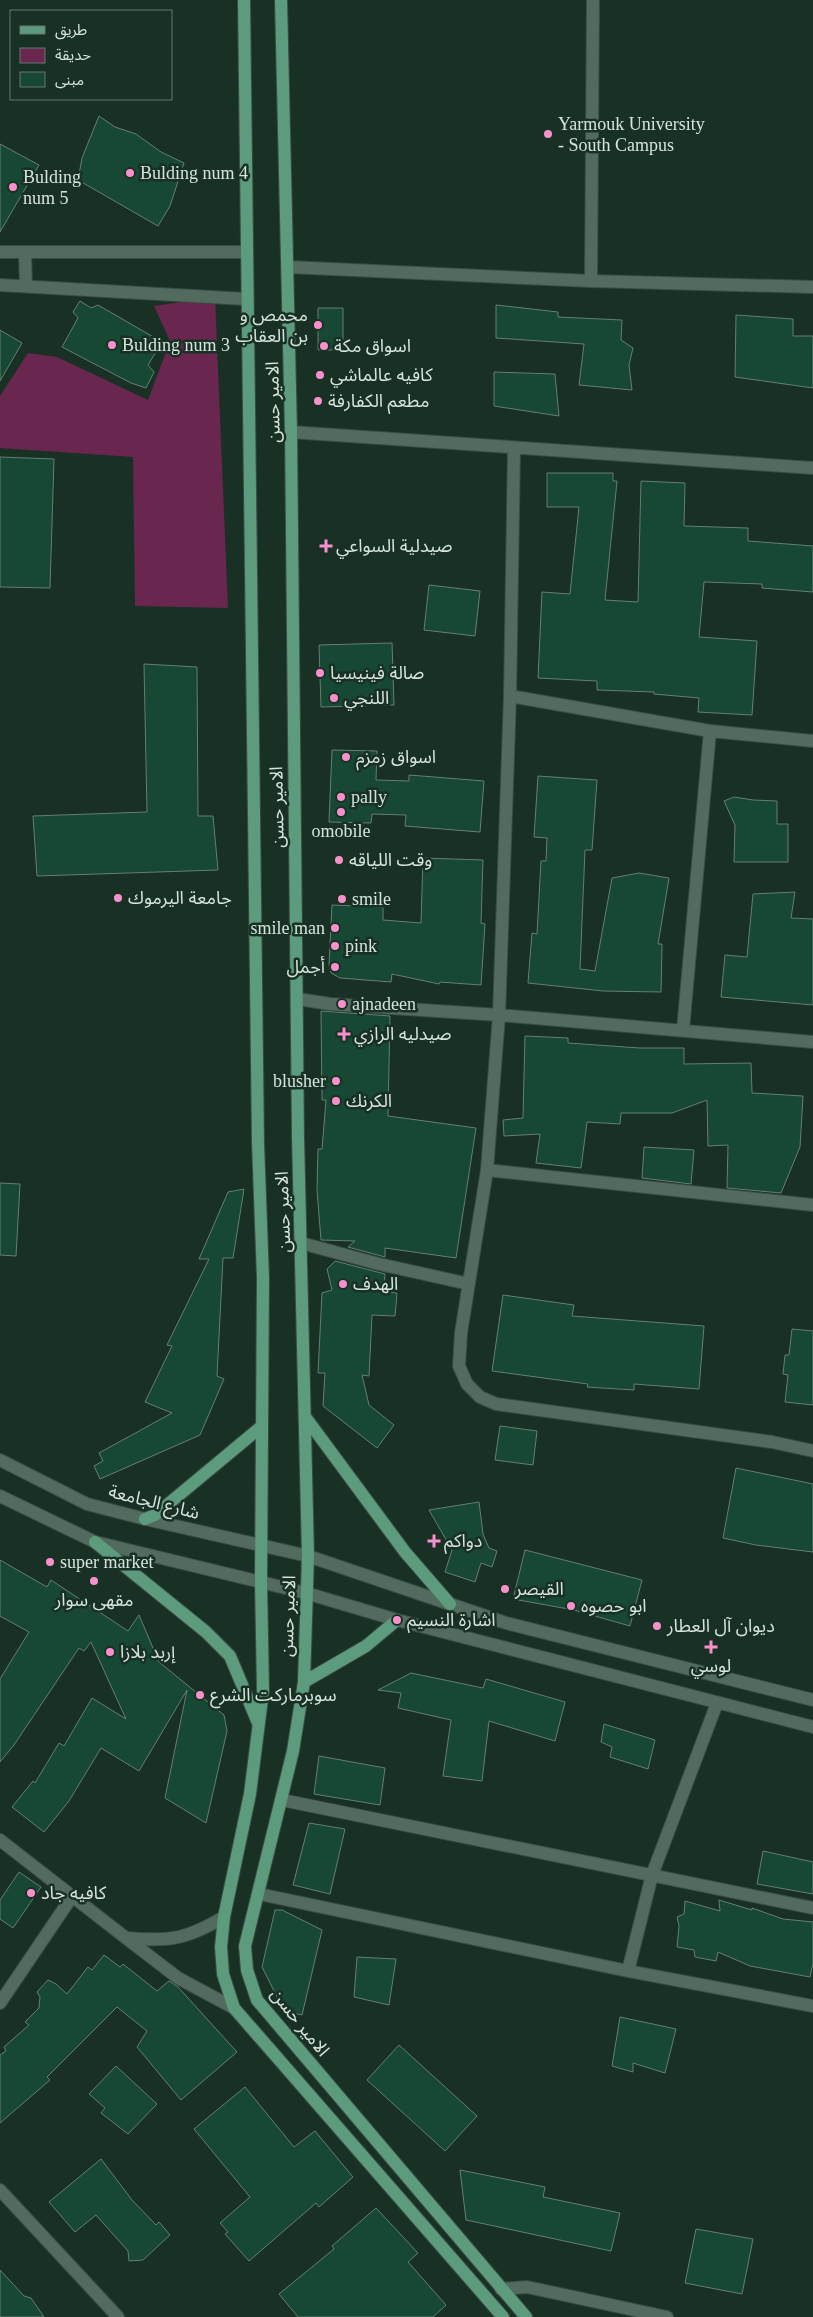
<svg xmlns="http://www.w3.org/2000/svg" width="813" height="2317" font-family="'Times New Roman','Noto Sans Arabic',serif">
<rect width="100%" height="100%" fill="#193025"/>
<path fill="#69264f" d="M215 297 228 608 135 606 133 457 0 448V396L28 353 57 357 148 400 170 341 154 306Z"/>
<path fill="#164833" stroke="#667f72" d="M99 116 115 127 136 134 161 152 184 163 170 206 158 226 78 180 82 158Z
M0 144 39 165 0 232Z
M80 301 91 308 98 305 162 342 148 365 154 372 146 388 131 383 62 347 78 318 73 312Z
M496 305 558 312V317L622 320 621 340 633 348 629 365 632 390 579 385 584 344 496 338Z
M318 308H343V350H318Z
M736 315 793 319V336H813V388L735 377Z
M0 330 22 343 0 381Z
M494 372 555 374 559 416 494 406Z
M0 457 54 459 50 588 0 587Z
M547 473H613V481H617L605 600 638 602 641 481 685 483 684 526 748 528V541L813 546V592L762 588V584L704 582 699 637 757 641 752 715 698 712 699 698 654 694V692L597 690V681L538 678 542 592 570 594 579 507H547Z
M429 585 480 591 475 636 424 630Z
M392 643 394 705 321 707 319 645Z
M144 664 197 667 198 816H213L218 870 37 876 33 816 147 812Z
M332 750 377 751 376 780 409 781V775L484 781 480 832 405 826 406 815 372 814 371 823 329 822Z
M538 776 597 780 592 850H585L580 969 595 971 612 878 639 873 669 878 658 944H662L661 992 603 991 528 983 532 933 537 934 541 861H546L547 838 534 837Z
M734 797 753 800 777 801V824H788V862H734L735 825 724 801Z
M423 858 483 860 481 923 485 924 481 985 440 982 439 984 392 974 391 982 340 978 331 973 329 965 332 905 383 907V920L421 923Z
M795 892 791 918 813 919V1005L721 997 725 955 747 957 753 894Z
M321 1011 390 1016 388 1116 476 1128 456 1258 385 1248V1257L348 1247 355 1241 321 1240 317 1190 318 1149H322L326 1100H322Z
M525 1036 568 1038V1043L640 1048H684V1064L751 1063 752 1093 803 1096 800 1147 781 1193 727 1188 728 1145 708 1146 707 1100 672 1113H621L620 1124 587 1122 581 1168 536 1163 540 1134 504 1136 503 1120 523 1118Z
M644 1147 694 1150 691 1184 642 1178Z
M0 1183 20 1184 16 1256 0 1255Z
M244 1189 233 1258H223L217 1376 224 1379 200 1435 100 1479 94 1466 103 1461 99 1453 172 1413 145 1402 172 1346 167 1345 209 1259H199L228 1192Z
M335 1261 385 1274 384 1292 397 1293 395 1316 372 1315 369 1376 362 1375 369 1405 394 1425 377 1448 323 1406 325 1373H318L322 1293 332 1290 327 1269Z
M503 1295 574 1305 572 1316 704 1326 699 1389 634 1384V1390L587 1387 588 1384 492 1371Z
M792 1329 813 1331V1405L785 1402 788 1375 783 1374 785 1355H789Z
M500 1426 537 1431 533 1465 495 1460Z
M736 1468 813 1484V1552L756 1545 723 1538Z
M479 1502 483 1534 489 1548 497 1551 492 1567 481 1563 475 1582 445 1572 452 1550 429 1510Z
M525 1550 642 1580 630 1626 574 1610 513 1599Z
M0 1560 47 1587 51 1580 128 1631 139 1615 159 1662 224 1715 227 1731 206 1823 165 1798 187 1690 139 1771 101 1748 69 1801 44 1832 12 1807 33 1781 35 1783 59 1743 64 1746 92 1698 126 1719 91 1642 84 1651 79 1648 14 1745 0 1762V1679L29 1632 0 1616Z
M411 1673 483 1688 486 1679 565 1702 555 1741 489 1721 482 1781 443 1776 451 1720 398 1708 401 1693 378 1690Z
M604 1724 655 1740 648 1769 610 1757 612 1747 601 1742Z
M319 1756 385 1768 380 1805 314 1794Z
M309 1823 345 1829 330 1894 293 1885Z
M763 1851 813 1862V1894L757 1884Z
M19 1872 41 1887 13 1928 0 1919V1900Z
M719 1900 752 1910V1908L783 1919 813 1922V1963L810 1977 750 1966 718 1952 716 1961 695 1957 694 1950 677 1947 679 1926 677 1917 684 1914 685 1901 720 1911Z
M275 1910H282L322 1930 302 2015 284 2011 262 1967Z
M104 1955 120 1967 123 1964 157 1991 169 1981 178 1987 237 2052 181 2100 137 2047 147 2031 117 2007 47 2077 50 2080 0 2123V2055L6 2051 4 2047 29 2025 25 2022 39 2008 40 1997 37 1992 48 1980 56 1984 67 1994 88 1967 92 1970Z
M357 1957 396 1959 389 2005 354 1997Z
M620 2017 676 2029 665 2073 633 2063V2072L612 2066Z
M399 2045 477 2116 445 2151 367 2080Z
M116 2066 157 2104 128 2134 101 2113 105 2108 89 2094Z
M245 2087 294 2147 315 2131 353 2177 319 2207 316 2203 249 2261 225 2234 228 2232 220 2223 250 2197 194 2129Z
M101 2159 132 2200 156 2225 159 2222 170 2235 143 2260 129 2261 128 2251 96 2215 75 2232 49 2202Z
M460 2170 545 2187 543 2197 620 2213 611 2251 466 2220Z
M376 2208 418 2253 408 2262 446 2305 433 2317H298L279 2294 334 2249 332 2246Z
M696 2229 753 2239 742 2294 685 2283Z
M0 2270 24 2296 31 2298 44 2317H0Z"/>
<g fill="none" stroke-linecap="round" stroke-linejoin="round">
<defs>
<path id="street" d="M0 252H246
M25 253 26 286
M288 267 591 281 813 287
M591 281 593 0
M0 285 246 299
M291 432 813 468
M514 449 510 696 499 1015 487 1170 461 1333 459 1366 467 1384 480 1397 496 1404 772 1442 813 1451
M510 696 710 731
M298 999 330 1004 499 1015 813 1042
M683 1030 710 731 813 741
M487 1170 813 1205
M301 1243 379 1264 469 1284
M282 1800 813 1908
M0 1840 126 1938
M259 1894 628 1971 813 2006
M224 1917C187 1939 169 1942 126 1938L178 1978 234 2008
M628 1971 652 1875 717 1703
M0 2003 73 1895
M0 2190 118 2317
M501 2289 527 2287 667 2317"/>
<path id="secondary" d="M0 1460 87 1504 145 1519 308 1556 506 1623 813 1700
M0 1496 95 1542 306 1593 397 1620 813 1727"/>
<path id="primary" d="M244 0 258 1143 263 1278 261 1582 263 1691 250 1794 224 1917 221 1947 223 1974 234 2008 503 2317
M281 0 291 432 298 1137 308 1556 304 1682 293 1751 245 1946 247 1970 257 2000 526 2317
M306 1418 405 1552 450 1604
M145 1519 155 1515 262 1426
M95 1542 206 1632 230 1656 258 1723
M304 1682 366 1646 397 1620"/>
</defs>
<use href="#street" stroke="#3a4d44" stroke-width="14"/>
<use href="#secondary" stroke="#3a4d44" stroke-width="14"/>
<use href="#primary" stroke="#3a4d44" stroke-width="14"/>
<use href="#street" stroke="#536b5f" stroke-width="12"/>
<use href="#secondary" stroke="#536b5f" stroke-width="12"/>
<use href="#primary" stroke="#5d9b7e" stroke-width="12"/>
</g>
<g fill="#f890cb" stroke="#193025" stroke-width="2">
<circle cx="548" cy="134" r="5"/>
<circle cx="130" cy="173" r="5"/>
<circle cx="13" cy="187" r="5"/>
<circle cx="318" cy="325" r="5"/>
<circle cx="112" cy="345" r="5"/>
<circle cx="324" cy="346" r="5"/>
<circle cx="320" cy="375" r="5"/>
<circle cx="318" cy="401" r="5"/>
<path d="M323.5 538.5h5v5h5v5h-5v5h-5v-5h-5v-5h5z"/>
<circle cx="320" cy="673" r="5"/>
<circle cx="334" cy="698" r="5"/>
<circle cx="346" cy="757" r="5"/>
<circle cx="341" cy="797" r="5"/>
<circle cx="341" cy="812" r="5"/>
<circle cx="339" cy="860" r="5"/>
<circle cx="118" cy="898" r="5"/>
<circle cx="342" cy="899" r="5"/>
<circle cx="335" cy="928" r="5"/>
<circle cx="335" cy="946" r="5"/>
<circle cx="335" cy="967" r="5"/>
<circle cx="342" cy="1004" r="5"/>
<path d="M341.5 1026.5h5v5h5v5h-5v5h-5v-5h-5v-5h5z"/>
<circle cx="336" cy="1081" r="5"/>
<circle cx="336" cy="1101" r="5"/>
<circle cx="343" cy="1284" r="5"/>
<path d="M431.5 1533.5h5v5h5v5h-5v5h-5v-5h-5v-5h5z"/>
<circle cx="50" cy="1562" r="5"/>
<circle cx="94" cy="1581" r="5"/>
<circle cx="505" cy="1589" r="5"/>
<circle cx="571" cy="1606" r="5"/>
<circle cx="397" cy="1620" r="5"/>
<circle cx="657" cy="1626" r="5"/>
<path d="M708.5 1639.5h5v5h5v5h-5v5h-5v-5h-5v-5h5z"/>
<circle cx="110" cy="1652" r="5"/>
<circle cx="200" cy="1695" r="5"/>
<circle cx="31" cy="1893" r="5"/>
</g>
<g text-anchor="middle" stroke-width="5" stroke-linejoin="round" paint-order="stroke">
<g font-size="18" fill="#d6e4dc" stroke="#193025" text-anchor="start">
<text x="558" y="130">Yarmouk University<tspan x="558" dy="21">- South Campus</tspan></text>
<text x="140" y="179">Bulding num 4</text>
<text x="23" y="183">Bulding<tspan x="23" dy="21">num 5</tspan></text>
<text x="308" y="321" text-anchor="end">محمص و<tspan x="308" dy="21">بن العقاب</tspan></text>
<text x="122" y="351">Bulding num 3</text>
<text x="334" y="352">اسواق مكة</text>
<text x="330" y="381">كافيه عالماشي</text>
<text x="328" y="407">مطعم الكفارفة</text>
<text x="336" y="552">صيدلية السواعي</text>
<text x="330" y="679">صالة فينيسيا</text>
<text x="344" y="704">اللنجي</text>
<text x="356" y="763">اسواق زمزم</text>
<text x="351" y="803">pally</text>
<text x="341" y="837" text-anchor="middle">omobile</text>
<text x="349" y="866">وقت اللياقه</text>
<text x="128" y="904">جامعة اليرموك</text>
<text x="352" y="905">smile</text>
<text x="325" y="934" text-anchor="end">smile man</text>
<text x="345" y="952">pink</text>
<text x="325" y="973" text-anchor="end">أجمل</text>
<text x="352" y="1010">ajnadeen</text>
<text x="354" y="1040">صيدليه الرازي</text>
<text x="326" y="1087" text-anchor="end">blusher</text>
<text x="346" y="1107">الكرنك</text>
<text x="353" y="1290">الهدف</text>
<text x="444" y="1547">دواكم</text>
<text x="60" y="1568">super market</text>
<text x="515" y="1595">القيصر</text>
<text x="94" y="1606" text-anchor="middle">مقهى سوار</text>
<text x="581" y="1612">ابو حصوه</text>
<text x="407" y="1626">اشارة النسيم</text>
<text x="667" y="1632">ديوان آل العطار</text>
<text x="120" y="1658">إربد بلازا</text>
<text x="711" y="1672" text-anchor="middle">لوسي</text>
<text x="210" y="1701">سوبرماركت الشرع</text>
<text x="41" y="1899">كافيه جاد</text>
</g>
<g font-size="18" fill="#d6e4dc" stroke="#193025">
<text transform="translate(273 402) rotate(-91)" y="6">الامير حسن</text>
<text transform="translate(277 807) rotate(-91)" y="6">الامير حسن</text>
<text transform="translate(283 1212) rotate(-92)" y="6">الامير حسن</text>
<text transform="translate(154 1502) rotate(14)" y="6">شارع الجامعة</text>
<text transform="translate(288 1616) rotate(-88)" y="6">الامير حسن</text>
<text transform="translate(300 2022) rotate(51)" y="6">الامير حسن</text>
</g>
</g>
<rect x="10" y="10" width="162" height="90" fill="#193025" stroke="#65786e"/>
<rect x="20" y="26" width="25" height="8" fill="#5d9b7e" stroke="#65786e"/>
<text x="55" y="35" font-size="15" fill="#d6e4dc">طريق</text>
<rect x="20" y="48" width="25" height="15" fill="#69264f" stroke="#65786e"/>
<text x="55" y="60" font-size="15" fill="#d6e4dc">حديقة</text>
<rect x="20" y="72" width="25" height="15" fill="#164833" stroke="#65786e"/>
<text x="55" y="85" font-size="15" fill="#d6e4dc">مبنى</text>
</svg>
